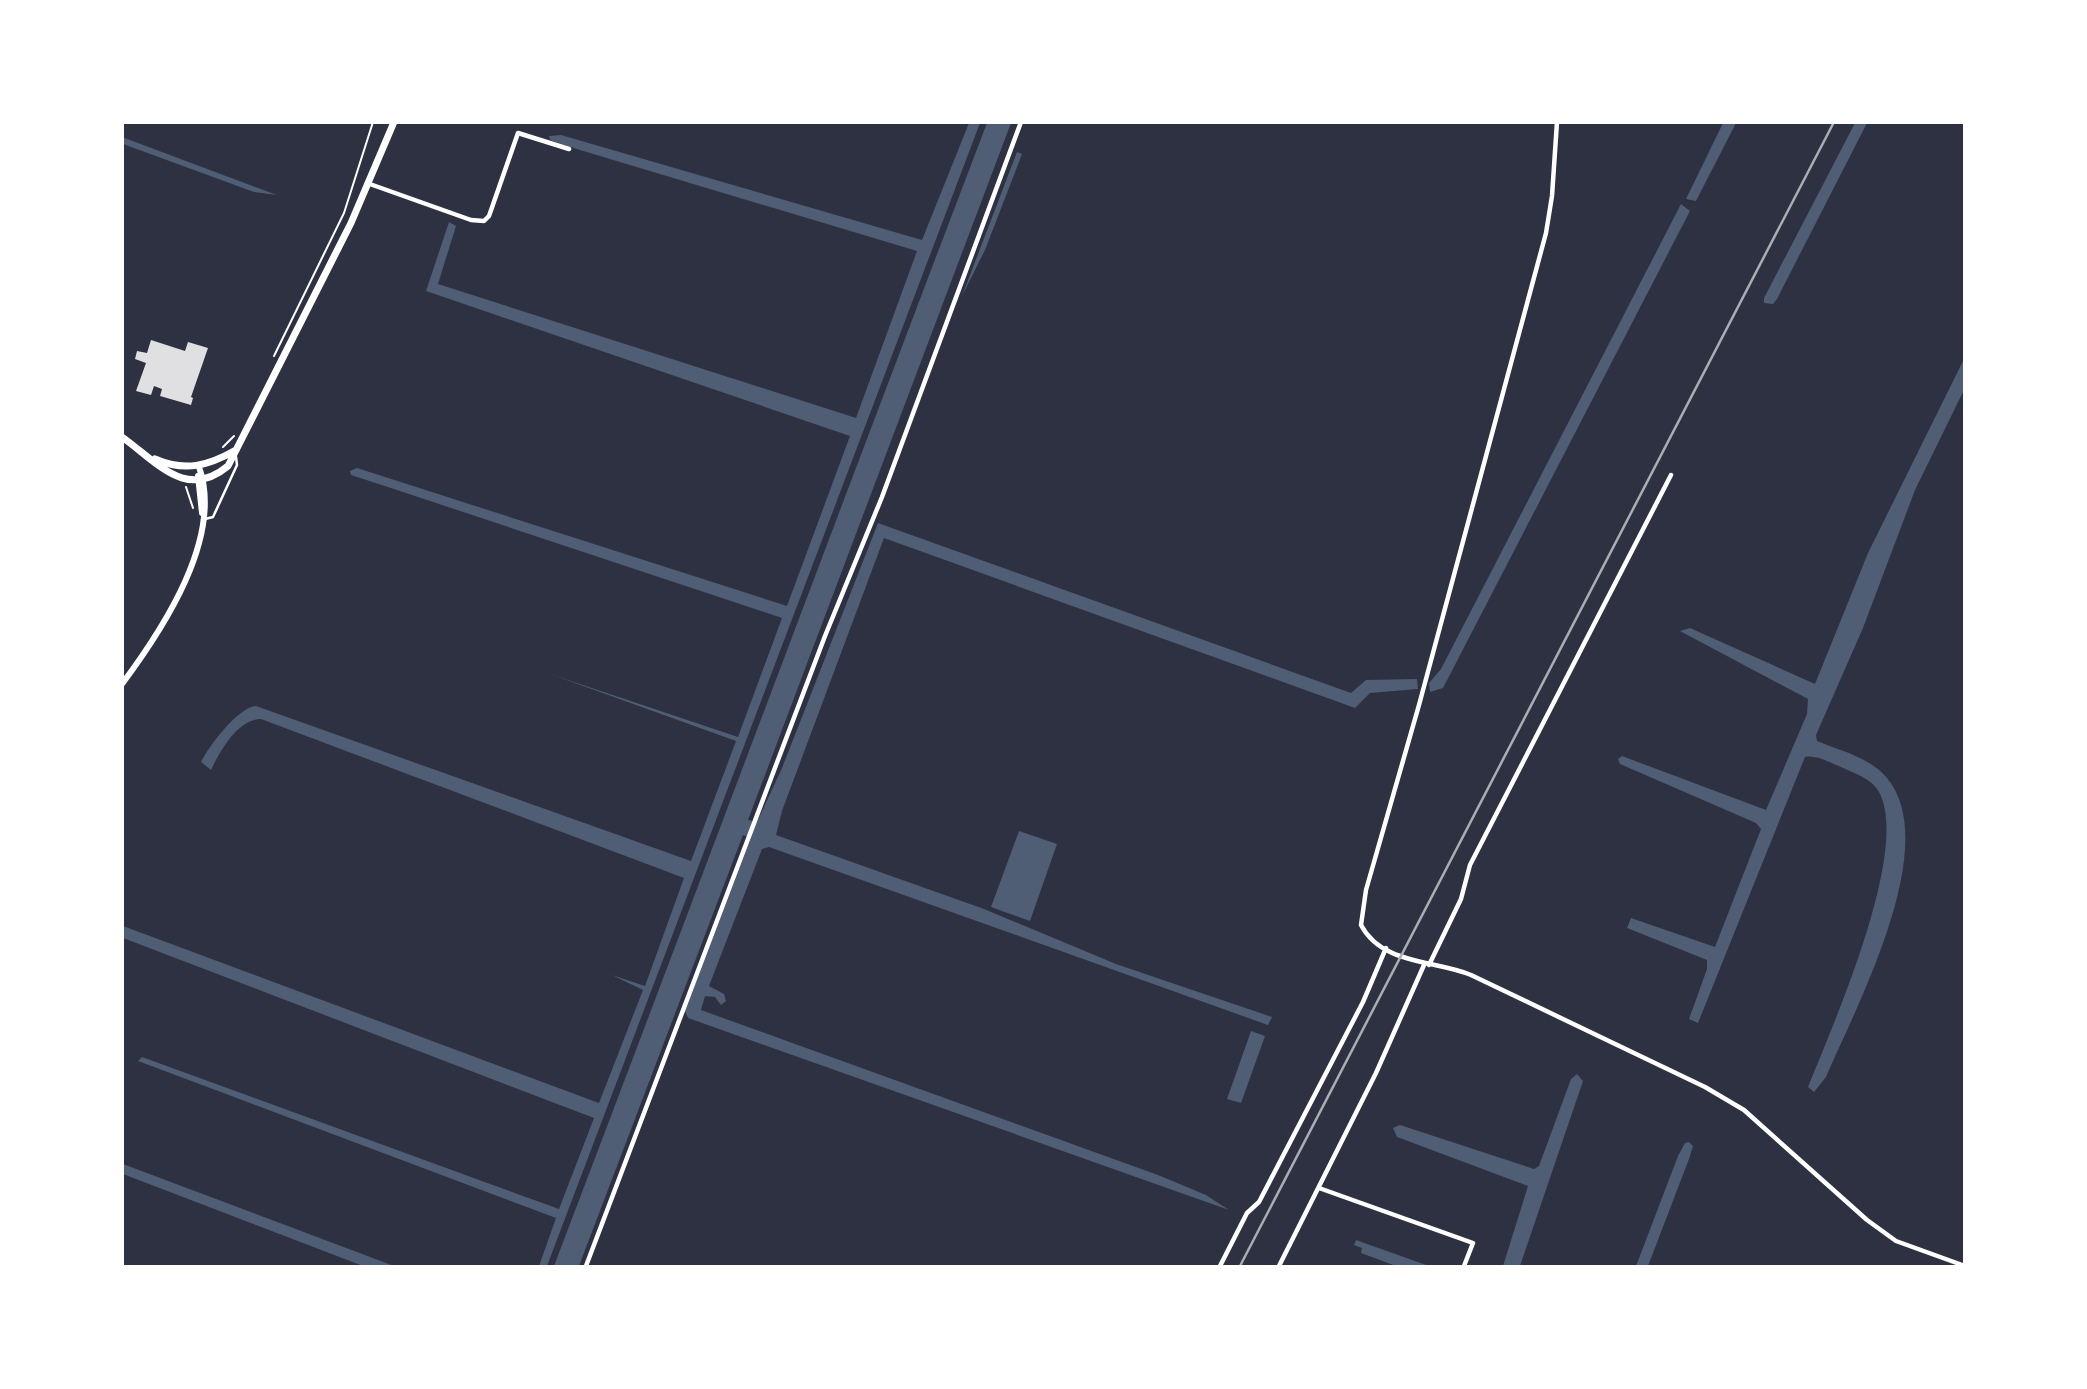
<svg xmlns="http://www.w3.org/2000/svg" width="2087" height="1389" font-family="Roboto,sans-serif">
<rect width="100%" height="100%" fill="#2d3142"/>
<path fill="#4f5d75" d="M969 123H980L547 1266H539L556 1218 138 1061 142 1057 559 1209 594 1118 123 938V926L599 1103 643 990 612 975 645 986 684 878 261 719C238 719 220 751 211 770L201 762C209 746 238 707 256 706L691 861 736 741 550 674 738 737 782 618 391 488 351 475 350 471 357 468 787 606 850 436 426 291 449 222 456 226 438 284 856 418 917 251 580 150 550 140 549 136 561 135 922 240Z
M987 123H1011L748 820 757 822 782 768 878 523 1351 693 1366 680 1417 679 1418 689 1370 693 1355 708 884 538 782 811 776 835 984 909 1116 964 1272 1017 1268 1025 769 847 762 849 709 986 724 994 726 1001 721 1005 715 997 705 996 701 1010 1158 1175 1206 1195 1229 1210 688 1018 685 1011 751 838 743 835 579 1266H554C699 885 842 503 987 123Z
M1723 123H1736L1696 201 1686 199Z
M1855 123H1867L1777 299 1773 304 1764 303V298Z
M122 137 277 195 254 192 123 144Z
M1017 152 1022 154 985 250 962 296Z
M1681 204 1690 211 1443 688 1430 692 1429 683 1441 669Z
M1964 359V390L1915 490 1863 628 1816 735 1817 741C1839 750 1871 758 1887 778 1943 845 1856 1007 1826 1077L1814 1092 1808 1087C1832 1027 1911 850 1879 792 1873 781 1861 776 1850 771 1837 766 1817 754 1805 757L1698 1023 1689 1019 1707 969V960L1627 928 1631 918 1715 947 1761 829 1756 823 1620 764 1618 759 1622 756 1766 810 1807 714 1808 699 1680 631 1690 628 1815 684 1868 553Z
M1019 831 1057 844 1030 921 991 907Z
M1251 1031 1265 1036 1241 1103 1227 1099Z
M1577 1074 1583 1081 1520 1266H1503L1528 1186 1397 1137 1393 1128 1400 1125 1534 1169 1539 1166 1571 1079Z
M1689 1142 1693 1146 1689 1159 1648 1266H1636L1678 1156 1685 1143Z
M123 1164 394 1266H363L123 1174Z
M1356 1240 1429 1266H1396L1361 1253 1362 1248 1354 1245Z"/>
<path fill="#e0e0e3" d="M151 340 185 351 188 342 208 348 191 397 193 398 191 405 160 396 162 389 154 386 151 395 136 391 146 363 135 359 137 351 147 353Z"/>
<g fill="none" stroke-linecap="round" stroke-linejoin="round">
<path stroke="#fff" stroke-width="2" d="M274 356 344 213 373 122
M223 447 234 436
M186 487 193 508"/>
<path stroke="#fff" stroke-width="2.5" d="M205 519 213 517 237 465 236 457"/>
<path stroke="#fff" stroke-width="4.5" d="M1557 122 1552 196 1546 233 1419 705 1366 890 1361 925C1382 965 1435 960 1471 975L1705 1087 1744 1110 1867 1220 1896 1241 1965 1266
M367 183 471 220 484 221 489 216 518 133 569 149
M1429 965 1461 899 1470 865 1671 475
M1319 1188 1473 1243 1464 1266
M586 1266 825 636 882 497 1021 122
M1220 1266 1247 1213 1259 1202 1363 1002 1386 948
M1279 1266 1376 1073 1424 965"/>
<path stroke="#fff" stroke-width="6" d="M198 476 202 513
M122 684C163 629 224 537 199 467"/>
<path stroke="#fff" stroke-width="7" d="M122 437C157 462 186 501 228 466L351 223 394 122
M155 459C185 472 208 466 236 450"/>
<path stroke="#abadb3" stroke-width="2.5" d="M1240 1266 1834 122"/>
</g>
<rect width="2087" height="1389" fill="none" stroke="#ffffff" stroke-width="248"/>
</svg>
